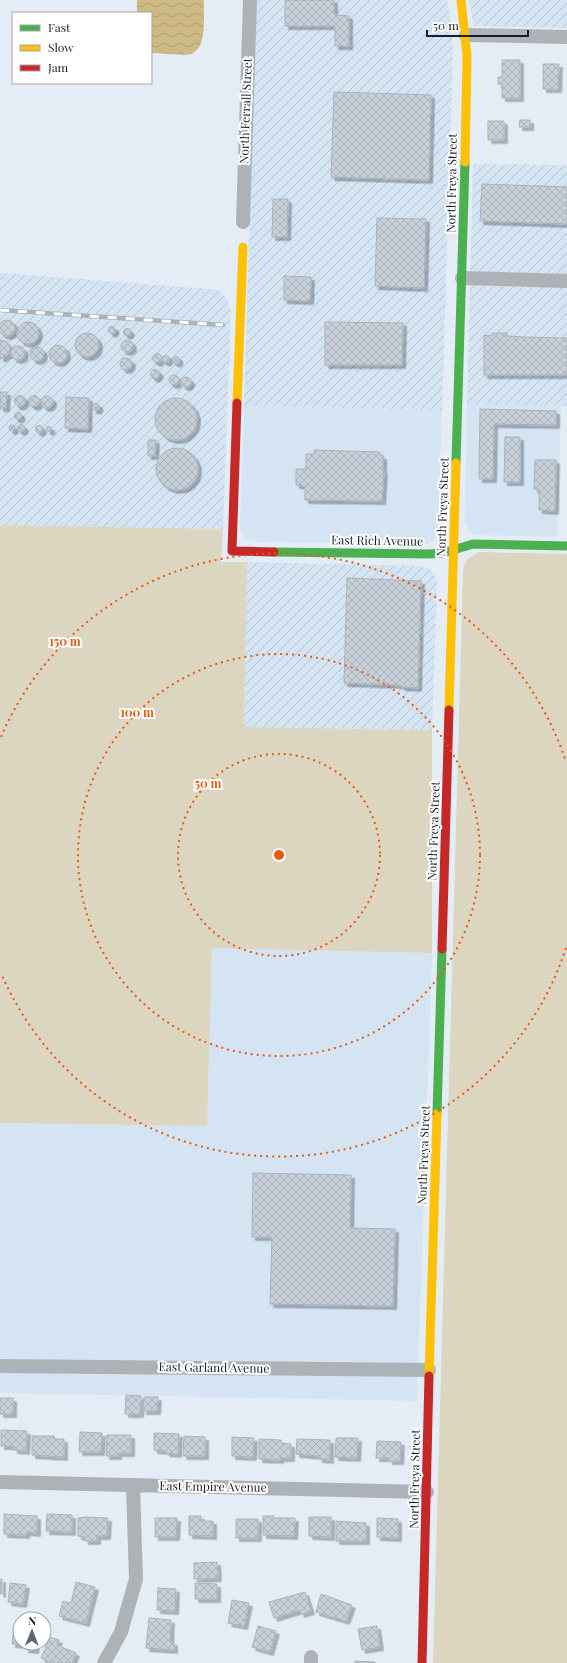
<svg xmlns="http://www.w3.org/2000/svg" width="567" height="1663" font-family="'Playfair Display',serif">
<defs>
<pattern id="industrial-furrows" width="10" height="10" patternUnits="userSpaceOnUse"><rect width="10" height="10" fill="#d4e4f3"/><path d="M-1 1l2-2M0 10L10 0M9 11l2-2" fill="none" stroke="#b5c3d0"/></pattern>
<pattern id="water-waves" width="16" height="10" patternUnits="userSpaceOnUse"><rect width="16" height="10" fill="#ceb984"/><path d="M0 5q4-4 8 0t8 0" fill="none" stroke="#b09f72"/></pattern>
<pattern id="building-cross-hatch" width="8" height="8" patternUnits="userSpaceOnUse"><rect width="8" height="8" fill="#c7d0d9"/><path d="M0 0l8 8M0 8l8-8" fill="none" stroke="#aab2ba"/></pattern>
<filter id="shadow"><feDropShadow dx="3.5" dy="3.5" stdDeviation="0" flood-color="#0004"/></filter>
</defs>
<rect width="100%" height="100%" fill="#e4edf6"/>
<path fill="#d4e4f3" d="M467 404 561 405 557 537 474 535 469 530 465 522Z
M244 406 442 410 438 534 434 541 428 544 258 542 245 539 240 529Z
M212 948 432 953 417 1401 0 1393V1123L207 1126Z"/>
<path fill="url(#industrial-furrows)" d="M256 0H447L450 16 453 49 442 410 244 406Z
M469 0H567V28L474 26Z
M473 164 567 165V406L467 404Z
M0 273 198 288 218 290 226 297 231 310 223 529 0 525Z
M247 562 420 566 429 568 434 575 437 582 432 730 244 727Z"/>
<path fill="#dcd5c0" d="M0 525 223 529 221 562H247L244 727 432 730V953L212 948 207 1126 0 1123Z
M479 552 567 554V1663H433L463 572C465 560 468 557 479 552Z"/>
<path fill="url(#water-waves)" d="M137 0H204C203 15 208 48 191 54 184 56 160 53 151 53V13H137Z"/>
<path fill="url(#building-cross-hatch)" stroke="#a9b2bb" filter="url(#shadow)" d="M285 0H334V15L349 16V46H335V26H285Z
M502 60H520V98H502V84H498V77H502Z
M543 64H559L558 89H543Z
M334 92 431 95 429 180 331 177Z
M520 120H530V127H519Z
M488 121H504V140H488Z
M482 184 567 187V224L480 221Z
M273 199H288L287 237H272Z
M377 218 426 219 424 288 375 286Z
M284 276 311 277 310 301 284 300Z
M-1 328a8 8 0 1 1 16 0a8 8 0 1 1-16 0Z
M325 322 403 323 402 365H325Z
M17 333a11 11 0 1 1 22 0a11 11 0 1 1-22 0Z
M108.5 330a3.5 3.5 0 1 1 7 0a3.5 3.5 0 1 1-7 0Z
M123.5 332a3.5 3.5 0 1 1 7 0a3.5 3.5 0 1 1-7 0Z
M492 333H507V336L524 337 567 338V375H484V335L492 336Z
M75 345a12 12 0 1 1 24 0a12 12 0 1 1-24 0Z
M0 340 6 341 10 348 9 354 3 358H0Z
M121 346a6 6 0 1 1 12 0a6 6 0 1 1-12 0Z
M49 354a9 9 0 1 1 18 0a9 9 0 1 1-18 0Z
M11 353a7 7 0 1 1 14 0a7 7 0 1 1-14 0Z
M30 354a7 7 0 1 1 14 0a7 7 0 1 1-14 0Z
M152.5 358a4.5 4.5 0 1 1 9 0a4.5 4.5 0 1 1-9 0Z
M162.5 359a3.5 3.5 0 1 1 7 0a3.5 3.5 0 1 1-7 0Z
M172.5 360a3.5 3.5 0 1 1 7 0a3.5 3.5 0 1 1-7 0Z
M120 364a6 6 0 1 1 12 0a6 6 0 1 1-12 0Z
M150.5 374a4.5 4.5 0 1 1 9 0a4.5 4.5 0 1 1-9 0Z
M169 380a5 5 0 1 1 10 0a5 5 0 1 1-10 0Z
M181 382a5 5 0 1 1 10 0a5 5 0 1 1-10 0Z
M0 392H7L6 408H0Z
M14.5 401a5.5 5.5 0 1 1 11 0a5.5 5.5 0 1 1-11 0Z
M28.5 401a5.5 5.5 0 1 1 11 0a5.5 5.5 0 1 1-11 0Z
M41 402a6 6 0 1 1 12 0a6 6 0 1 1-12 0Z
M66 397 89 398 88 429 65 428Z
M155 419a21 21 0 1 1 42 0a21 21 0 1 1-42 0Z
M92.5 407a3.5 3.5 0 1 1 7 0a3.5 3.5 0 1 1-7 0Z
M480 409 556 411V425L494 424 493 479H479Z
M14.5 416a3.5 3.5 0 1 1 7 0a3.5 3.5 0 1 1-7 0Z
M17.5 428a3.5 3.5 0 1 1 7 0a3.5 3.5 0 1 1-7 0Z
M9 428a3 3 0 1 1 6 0a3 3 0 1 1-6 0Z
M35.5 429a3.5 3.5 0 1 1 7 0a3.5 3.5 0 1 1-7 0Z
M46.5 429a2.5 2.5 0 1 1 5 0a2.5 2.5 0 1 1-5 0Z
M505 437H520V482H504Z
M148 440H156L155 456H148Z
M156 469a21 21 0 1 1 42 0a21 21 0 1 1-42 0Z
M314 450 380 452V456H383V470H384L382 501 305 500V486L296 485V469H306V454H314Z
M535 460H556L555 511 539 510V489H534Z
M347 578 421 581 418 688 401 687V685L344 683Z
M253 1173 351 1175 350 1228 395 1229 393 1306 270 1304 272 1237H252Z
M126 1395 141 1396 140 1414H125Z
M144 1397H158L157 1411H143Z
M0 1398H13V1414H0Z
M1 1430 27 1431 26 1451 14 1450V1446H1Z
M80 1432 102 1433 101 1452H79Z
M154 1433 179 1434 178 1454 166 1453V1451L154 1450Z
M107 1435H131V1453H118V1456H106Z
M32 1436H54V1439H64V1457L32 1455Z
M184 1436 205 1437V1456H183Z
M232 1437 254 1438 253 1457 232 1456Z
M336 1438H358L357 1458 335 1457Z
M259 1439 281 1440V1443L291 1444V1458H280V1460L259 1459Z
M297 1439 330 1440V1460L319 1459V1456L296 1454Z
M377 1441 401 1442 400 1461H389V1458H376Z
M4 1514 37 1516V1533L26 1532V1535L4 1534Z
M47 1514 72 1515V1532L46 1531Z
M189 1516H201V1521H213V1536L189 1535Z
M263 1516H274V1518H295L294 1536 263 1535Z
M86 1517 108 1518 107 1536H97V1541H85V1537L78 1536V1518Z
M309 1517H331V1537L309 1536Z
M155 1518H177L176 1537H155Z
M377 1518 398 1519V1538L377 1537Z
M236 1519H258V1538H236Z
M336 1521 366 1523V1541H336Z
M217 1562 218 1578 194 1579V1563Z
M0 1579H2V1594L0 1593Z
M76 1582 95 1587 86 1623 59 1616 63 1601 71 1603Z
M10 1583 26 1585 23 1604 8 1602Z
M195 1583 217 1584V1599H195Z
M158 1588 176 1589 175 1611 157 1610Z
M305 1592 311 1611 301 1614 300 1610 274 1618 269 1602Z
M321 1594 352 1605 346 1621 316 1612Z
M232 1600 249 1603 244 1626 228 1623Z
M149 1618 171 1620 170 1642H174V1650L146 1648Z
M258 1626 276 1631 270 1652 252 1647Z
M377 1626 380 1647 362 1650 358 1629Z
M14 1628H20V1643H36L35 1650 25 1649V1645L12 1644Z
M50 1637 59 1640 57 1645 76 1653 72 1663H51L41 1658Z
M355 1661 375 1662V1663H355Z"/>
<g fill="none" stroke-linecap="round" stroke-linejoin="round">
<path stroke="#adb2b6" stroke-width="14" d="M466 35 567 37
M243 222 250 0
M462 278 567 281
M0 1366 429 1370
M0 1482 427 1492
M104 1663 121 1632 136 1579 133 1486
M311 1663V1657"/>
<path stroke="#4caf50" stroke-width="9" d="M456 463 465 162
M274 552 429 554 443 553 473 544 567 546
M437 1114 442 949"/>
<path stroke="#ffc107" stroke-width="9" d="M461 0 467 56 465 162
M237 403 243 247
M449 710 456 463
M429 1376 437 1114"/>
<path stroke="#c62828" stroke-width="9" d="M237 403 232 551 274 552
M442 949 449 710
M422 1663 429 1376"/>
<defs>
<path id="rail" d="M0 310 223 325"/>
</defs>
<use href="#rail" stroke="#acb2ba" stroke-width="4.5"/>
<use href="#rail" stroke="#fff" stroke-width="3" stroke-dasharray="9" stroke-linecap="butt"/>
</g>
<g fill="none" stroke="#e8590c" stroke-width="2" stroke-dasharray="2 4">
<circle cx="279" cy="855" r="101"/>
<circle cx="279" cy="855" r="201"/>
<path d="M566 948A302 302 0 0 1 1 973M1 737A302 302 0 0 1 566 762"/>
</g>
<g text-anchor="middle" stroke-width="4" stroke-linejoin="round" paint-order="stroke">
<g font-size="12" fill="#151f29" stroke="#fff">
<text transform="translate(246 111) rotate(-88)" y="4">North Ferrall Street</text>
<text transform="translate(452 183) rotate(-89)" y="4">North Freya Street</text>
<text transform="translate(443 507) rotate(-88)" y="4">North Freya Street</text>
<text transform="translate(377 541) rotate(1)" y="4">East Rich Avenue</text>
<text transform="translate(434 831) rotate(-88)" y="4">North Freya Street</text>
<text transform="translate(424 1155) rotate(-88)" y="4">North Freya Street</text>
<text transform="translate(214 1368) rotate(1)" y="4">East Garland Avenue</text>
<text transform="translate(415 1479) rotate(-89)" y="4">North Freya Street</text>
<text transform="translate(213 1487) rotate(1)" y="4">East Empire Avenue</text>
</g>
</g>
<circle cx="279" cy="855" r="6" fill="#e8590c" stroke="#fff" stroke-width="2"/>
<g font-size="12" text-anchor="middle" font-weight="bold" fill="#e8590c" stroke="#fff" stroke-width="4" stroke-linejoin="round" paint-order="stroke">
<text x="65" y="646">150 m</text>
<text x="137" y="717">100 m</text>
<text x="208" y="788">50 m</text>
</g>
<rect x="12" y="12" width="140" height="72" fill="#ffffff" stroke="#a1a5a9"/>
<rect x="20" y="25" width="20" height="6" fill="#4caf50" stroke="#a1a5a9"/>
<text x="48" y="32" font-size="12" fill="#151f29">Fast</text>
<rect x="20" y="45" width="20" height="6" fill="#ffc107" stroke="#a1a5a9"/>
<text x="48" y="52" font-size="12" fill="#151f29">Slow</text>
<rect x="20" y="65" width="20" height="6" fill="#c62828" stroke="#a1a5a9"/>
<text x="48" y="72" font-size="12" fill="#151f29">Jam</text>
<g transform="translate(32 1631) rotate(1)"><circle r="19" fill="#ffffff" stroke="#a1a5a9"/>
<path d="M0-3L7 15L0 10L-7 15Z" fill="#5d6771"/>
<text y="-6" font-size="11" font-weight="bold" text-anchor="middle" fill="#151f29">N</text>
</g>
<path d="M427 30v6h101v-6" fill="none" stroke="#151f29" stroke-width="2"/>
<text x="433" y="30" font-size="12" fill="#151f29" stroke="#ffffff" stroke-width="3" paint-order="stroke">50 m</text>
</svg>
